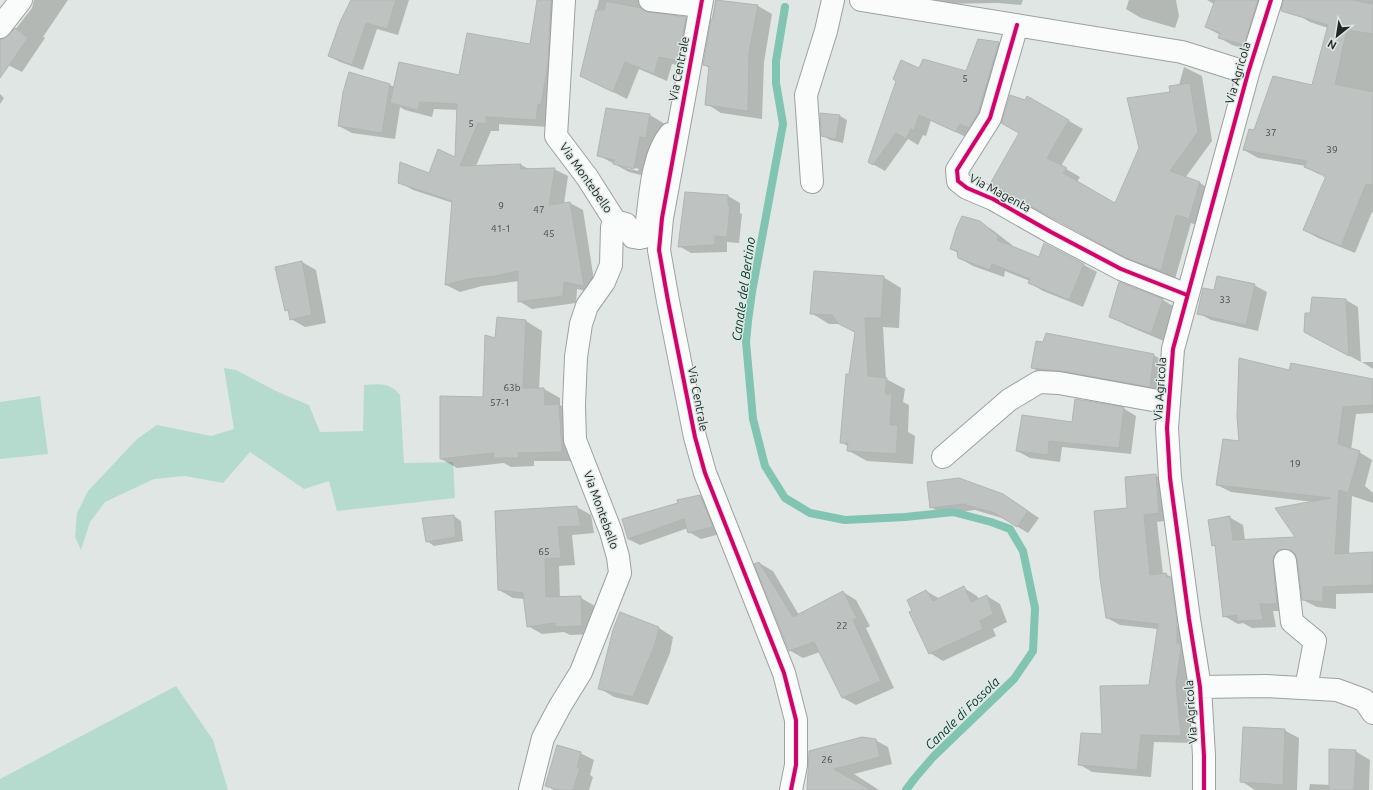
<svg xmlns="http://www.w3.org/2000/svg" width="1373" height="790" font-family="Ubuntu,sans-serif">
<rect width="100%" height="100%" fill="#e0e6e3"/>
<path fill="#b5dbcf" d="M224 368 236 370 278 392 309 405 320 432 363 431 364 385C378 384 390 382 400 395L404 463 453 462 455 498 337 511 329 481 304 489 250 452 223 483 185 476 154 479 105 502 90 522 81 550 75 537 77 513 88 491 137 439 157 425 211 436 234 429Z
M40 396 48 454 0 459V402Z
M176 686 213 740 228 790H0V779Z"/>
<path fill="#0003" fill-rule="evenodd" d="M34 0H68L43 37 45 38 22 72 0 61V40H5L11 35 32 8Z
M352 0H409L398 35 377 29 363 70 340 62 329 56Z
M538 0H568L550 127 499 124V131H491L476 166 521 165 529 169H554L568 176 564 204 570 203 583 210 596 293 577 289 576 303 532 309 519 301V281L482 286 460 292 446 285 453 203 413 190 399 182 429 175 456 158 458 110 434 109 432 117 405 110 400 107 395 139 352 133 339 126 390 85 395 87 460 77 530 45Z
M599 0H654L651 6 652 14 686 18 699 26 691 68 672 64 667 81 639 69 627 99 581 76Z
M715 0 758 6 772 14 764 62 762 119 721 113 707 104 710 68 704 65Z
M908 0H1023L1021 5 999 3 939 4Z
M1129 0H1176L1179 16 1175 28 1141 18 1126 9Z
M1207 0H1273L1256 52 1232 45 1220 38V35L1206 27 1214 4Z
M1301 0H1373V213L1372 212 1355 253 1318 238 1304 230 1326 178 1305 167 1306 166 1258 158 1244 150 1255 132 1313 86 1328 28 1310 22 1296 14ZM1319 172 1331 177 1330 179 1319 174Z
M999 43 1010 50 968 138 931 120 926 136 923 135 918 145 908 139 885 171 869 162 920 70 967 73Z
M1184 67 1202 76 1212 141 1185 178 1200 183 1214 192 1203 227 1191 223 1175 279 1142 265 1005 192 1020 133 1025 101 1027 97 1083 129 1061 166 1080 177 1077 182 1115 205 1177 92Z
M0 94 4 98 0 104Z
M821 114 840 116 847 120 843 143 830 140 822 135Z
M650 115 665 124 661 146 649 177 629 172 598 155ZM623 165 639 169 638 171 626 168Z
M728 196 740 203V213L742 214 739 243 727 242V252L691 253 679 246Z
M980 222 994 231 1012 245 1011 247 1040 259 1084 265 1097 272 1083 307 1043 291 1030 283V281L1005 271 1004 277 973 266 959 258 958 253 951 249Z
M302 262 316 270 326 323 305 327 291 319 290 312 286 310Z
M883 277 901 288 899 328 883 327 886 379 905 389 903 402 909 405 908 432 915 436 913 464 867 461 849 451V447L841 442 856 333 841 324H829L811 313Z
M1120 283 1163 300 1178 309 1166 342 1126 325 1111 316Z
M1254 285 1267 292 1258 331 1211 320 1198 313 1214 292Z
M1346 300 1358 307 1361 362 1318 339 1311 315Z
M498 318 526 321 542 331 539 389H544L560 398V405L575 414 578 461H534V466L511 467 504 463 457 468 441 459 484 398 495 339Z
M1153 355 1167 362 1163 394 1045 375 1032 368Z
M1362 362H1373V369Z
M1290 371 1373 380V413L1356 414 1351 450 1359 452 1372 460 1365 486 1373 493V503L1352 496 1349 554 1373 553V593L1336 594V609L1317 607 1303 600 1297 556 1291 558 1290 611H1273L1276 627 1252 628 1243 623 1238 624 1224 616 1216 547 1213 545 1229 517 1243 525 1245 540 1297 538 1313 502 1231 492 1217 485 1240 443Z
M1123 408 1136 416 1131 454 1062 447 1060 462 1030 458 1017 451 1073 423Z
M1155 475 1169 483 1172 520 1157 522 1163 574H1166L1179 582 1194 655 1189 693 1194 743 1154 742 1151 777 1092 772 1079 764 1103 735 1150 686 1158 629 1120 625 1107 618 1128 508ZM1170 581H1172L1178 626H1176Z
M928 483 1015 502 1039 518 1028 533 1005 519 975 510 942 514 931 507Z
M700 496 712 503 724 533 701 539 689 532 688 528 640 545 628 539 679 503Z
M577 507 591 515 594 533 572 535 575 565 559 566 560 598H581L595 606V634L570 635 564 632 542 634 528 626 525 599 513 598 499 590 496 512Z
M454 516 461 521 463 541 434 546 427 541Z
M759 563 773 571 799 615 843 592 856 600 870 626 866 628 894 688 856 705 843 698 820 652 803 658 789 650Z
M964 588 977 596 979 599 987 596 1000 604 1007 622 993 629 996 636 943 661 930 653 914 611 926 591 940 599Z
M659 628 673 637 670 653 648 705 614 697 599 688Z
M1284 730 1299 738 1297 790H1255L1241 781Z
M862 738 875 740 888 747 892 764 854 774 879 790H808Z
M1355 751 1370 760 1369 790H1309L1310 784 1330 785Z
M580 753 594 760 590 775 593 777 589 790H554L546 785Z"/>
<g fill="none" stroke-linecap="round" stroke-linejoin="round">
<path stroke="#81c4b1" stroke-width="8" d="M785 7 776 61V83L783 124 752 292 748 321 746 342 753 419 765 466 785 498 810 513 845 520 905 517 953 512 991 522 1010 529 1023 551 1035 608 1033 651 1014 679 933 757 915 778 906 790"/>
</g>
<path fill="#bec2c0" stroke="#b1b5b3" d="M351 0H396L387 29 366 23 352 65 328 56 340 22Z
M537 0H551L548 64 541 105 538 104 536 120 486 117V124L478 123 460 166 521 164 520 169 555 168 549 205 570 202 584 286 564 282 563 296 518 302V271L496 276 468 279 445 285 452 201 398 183 400 162 429 173 438 149 455 157 457 104 420 102 418 110 390 103 399 62 459 75 467 33 530 44Z
M716 0 758 5 749 53 748 111 705 105 709 66 703 65 711 19H713Z
M1215 0H1258L1244 45 1218 38 1220 33 1205 27Z
M1283 0H1353L1373 4V34L1347 30 1335 84 1373 92V185L1366 184 1341 246 1303 230 1326 176 1304 167 1307 161 1243 150 1249 129 1254 130 1273 76 1312 85 1318 62 1328 25 1281 11Z
M606 1 641 8 649 12 686 17 678 61 659 57 654 74 625 62 613 92 580 76 596 10H604Z
M15 28 28 38 0 78V39L5 38Z
M978 39 999 42 978 113 969 128 960 124 956 132 919 115 914 130 911 129 906 139 896 133 873 165 868 162 896 81 893 79 901 60 919 68 923 59 966 71Z
M349 72 390 84 382 133 338 126 343 92Z
M1190 83 1198 132 1170 171 1200 182 1189 219 1176 215 1161 271 1126 258 990 184 1019 133 1001 123 1010 95 1025 100 1027 96 1069 120 1047 158 1067 168 1063 173 1115 203 1139 148 1127 98 1170 92 1169 86Z
M606 108 650 114 646 138 640 137 634 169 613 164 614 160 597 156Z
M820 113 840 115 836 139 821 136Z
M685 192 728 195V206H730L727 237 715 236V245L678 247Z
M962 216 980 221 998 236 997 240 1039 257 1044 243 1084 264 1069 300 1028 283 1030 279 992 264 990 270 958 258 957 251 950 249 956 229Z
M302 261 312 315 290 320 288 310 285 311 275 267Z
M814 271 884 276 881 318H865L868 376 887 378 885 394H892L890 425H898L896 454 847 451 848 443H840L846 374H849L855 332 839 324 832 315 810 314Z
M1217 276 1255 284 1246 325 1197 314 1203 288 1214 290Z
M1119 282 1163 299 1151 334 1109 317Z
M1312 297 1346 299 1349 356 1304 332 1305 313H1310Z
M497 317 526 320 523 388H544L545 405 559 404 562 452 518 453 519 458H494L493 453 440 459V396L483 397 485 335 495 338Z
M1046 333 1154 354 1150 387 1061 371 1031 368 1036 341 1043 342Z
M1239 358 1289 370 1291 363 1373 379V405L1343 407 1338 444 1360 451 1348 493 1339 490 1335 554 1373 552V585L1323 587V602L1302 600 1297 559 1295 554 1290 550 1283 549 1278 551 1274 556 1273 562 1277 604H1260L1263 620 1237 621V615L1223 617 1215 545 1212 546 1208 520 1230 516 1233 540 1295 537 1275 508 1331 498 1216 485 1223 439 1239 441 1237 417Z
M1075 399 1124 407 1119 448 1049 441 1048 455 1016 451 1022 415 1072 422Z
M1156 474 1159 513 1144 515 1150 575 1166 573 1167 577H1171L1177 621V643H1180L1181 647 1176 685 1181 736 1141 735 1137 770 1078 765 1081 733 1102 734 1100 686 1149 685 1158 624 1106 618 1100 578 1094 511 1127 508 1125 477Z
M959 478 1003 494 1028 511 1017 527 995 513 963 504 930 508 927 482Z
M700 495 713 527 688 533 684 519 628 539 622 519 678 503 677 500Z
M577 506 581 526 558 527 561 558 545 559 546 597 581 596 582 626 555 627V623L527 627 523 593 498 590 495 511Z
M454 515 456 537 426 542 422 518Z
M759 562 793 617 843 591 857 618 853 620 881 681 842 698 814 642 789 651 754 564Z
M964 586 971 602 987 595 993 614 980 621 983 629 929 654 909 612 912 611 907 600 926 590 933 601Z
M620 612 659 627 655 644 633 697 598 689 613 630Z
M1243 727 1285 729 1283 785 1240 782Z
M862 737 876 739 880 757 834 769 871 790H807L809 751Z
M557 745 581 752 577 768H580L573 790H559L545 786Z
M1329 749 1356 750 1354 790H1329Z"/>
<g fill="none" stroke-linecap="round" stroke-linejoin="round">
<defs>
<path id="minor" d="M564 0 556 136 587 177 615 221
M650 0 701 6
M702 0 662 218 659 250 668 301 695 437 705 473 784 673 796 720V765L791 790
M861 0 1182 52 1248 73
M1017 25 990 118 957 170 958 181 967 188 993 199 1051 232 1121 269 1187 295
M0 27 21 0
M812 182 806 95 826 31 833 0
M943 457 1009 400 1039 382 1059 383 1169 403
M1285 561 1292 622 1315 641 1306 688
M1200 687 1266 686 1337 690 1364 700 1373 713
M530 790 543 738 560 706 581 672 620 573 618 557 611 532 575 440 574 405 576 357 581 324 587 306 604 282 611 265 612 227 615 221 626 224 633 237 639 238 644 237 646 230C650 201 651 157 670 134
M1204 790V756L1200 687 1189 619 1170 478 1167 428 1173 349 1248 73 1271 0"/>
</defs>
<use href="#minor" stroke="#9da19f" stroke-width="24"/>
<use href="#minor" stroke="#fafbfb" stroke-width="22"/>
<defs>
<path id="cycleway" d="M702 0 662 218 659 250 668 301 695 437 705 473 784 673 796 720V765L791 790
M1017 25 990 118 957 170 958 181 967 188 993 199 1051 232 1121 269 1187 295
M1204 790V756L1200 687 1189 619 1170 478 1167 428 1173 349 1248 73 1271 0"/>
</defs>
<use href="#cycleway" stroke="#dde9e4" stroke-width="6"/>
<use href="#cycleway" stroke="#d6006c" stroke-width="4"/>
</g>
<g text-anchor="middle" stroke-width="3" stroke-linejoin="round" paint-order="stroke">
<g font-size="10" fill="#494d4b">
<text x="965" y="82">5</text>
<text x="471" y="127">5</text>
<text x="1271" y="136">37</text>
<text x="1332" y="153">39</text>
<text x="501" y="209">9</text>
<text x="539" y="213">47</text>
<text x="501" y="232">41-1</text>
<text x="549" y="237">45</text>
<text x="1225" y="303">33</text>
<text x="512" y="391">63b</text>
<text x="500" y="406">57-1</text>
<text x="1295" y="467">19</text>
<text x="544" y="555">65</text>
<text x="842" y="629">22</text>
<text x="827" y="763">26</text>
</g>
<g font-size="12" fill="#222624" stroke="#dde9e4">
<text transform="translate(679 69) rotate(-79)" y="4">Via Centrale</text>
<text transform="translate(1238 73) rotate(-74)" y="4">Via Agricola</text>
<text transform="translate(586 178) rotate(55)" y="4">Via Montebello</text>
<text transform="translate(1000 193) rotate(28)" y="4">Via Magenta</text>
<text transform="translate(1160 389) rotate(-86)" y="4">Via Agricola</text>
<text transform="translate(698 399) rotate(79)" y="4">Via Centrale</text>
<text transform="translate(601 510) rotate(70)" y="4">Via Montebello</text>
<text transform="translate(1191 712) rotate(-94)" y="4">Via Agricola</text>
</g>
<g font-size="13" font-style="italic" fill="#07342a" stroke="#dde9e4">
<text transform="translate(743 289) rotate(-82)" y="5">Canale del Bertino</text>
<text transform="translate(962 713) rotate(-44)" y="5">Canale di Fossola</text>
</g>
</g>
<g transform="translate(1337 36) rotate(210)" stroke="#dde9e4" stroke-width="3" paint-order="stroke">
<path d="M0-3L7 15L0 10L-7 15Z" fill="#222624"/>
<text y="-6" font-size="11" font-weight="bold" text-anchor="middle" fill="#222624">N</text>
</g>
</svg>
